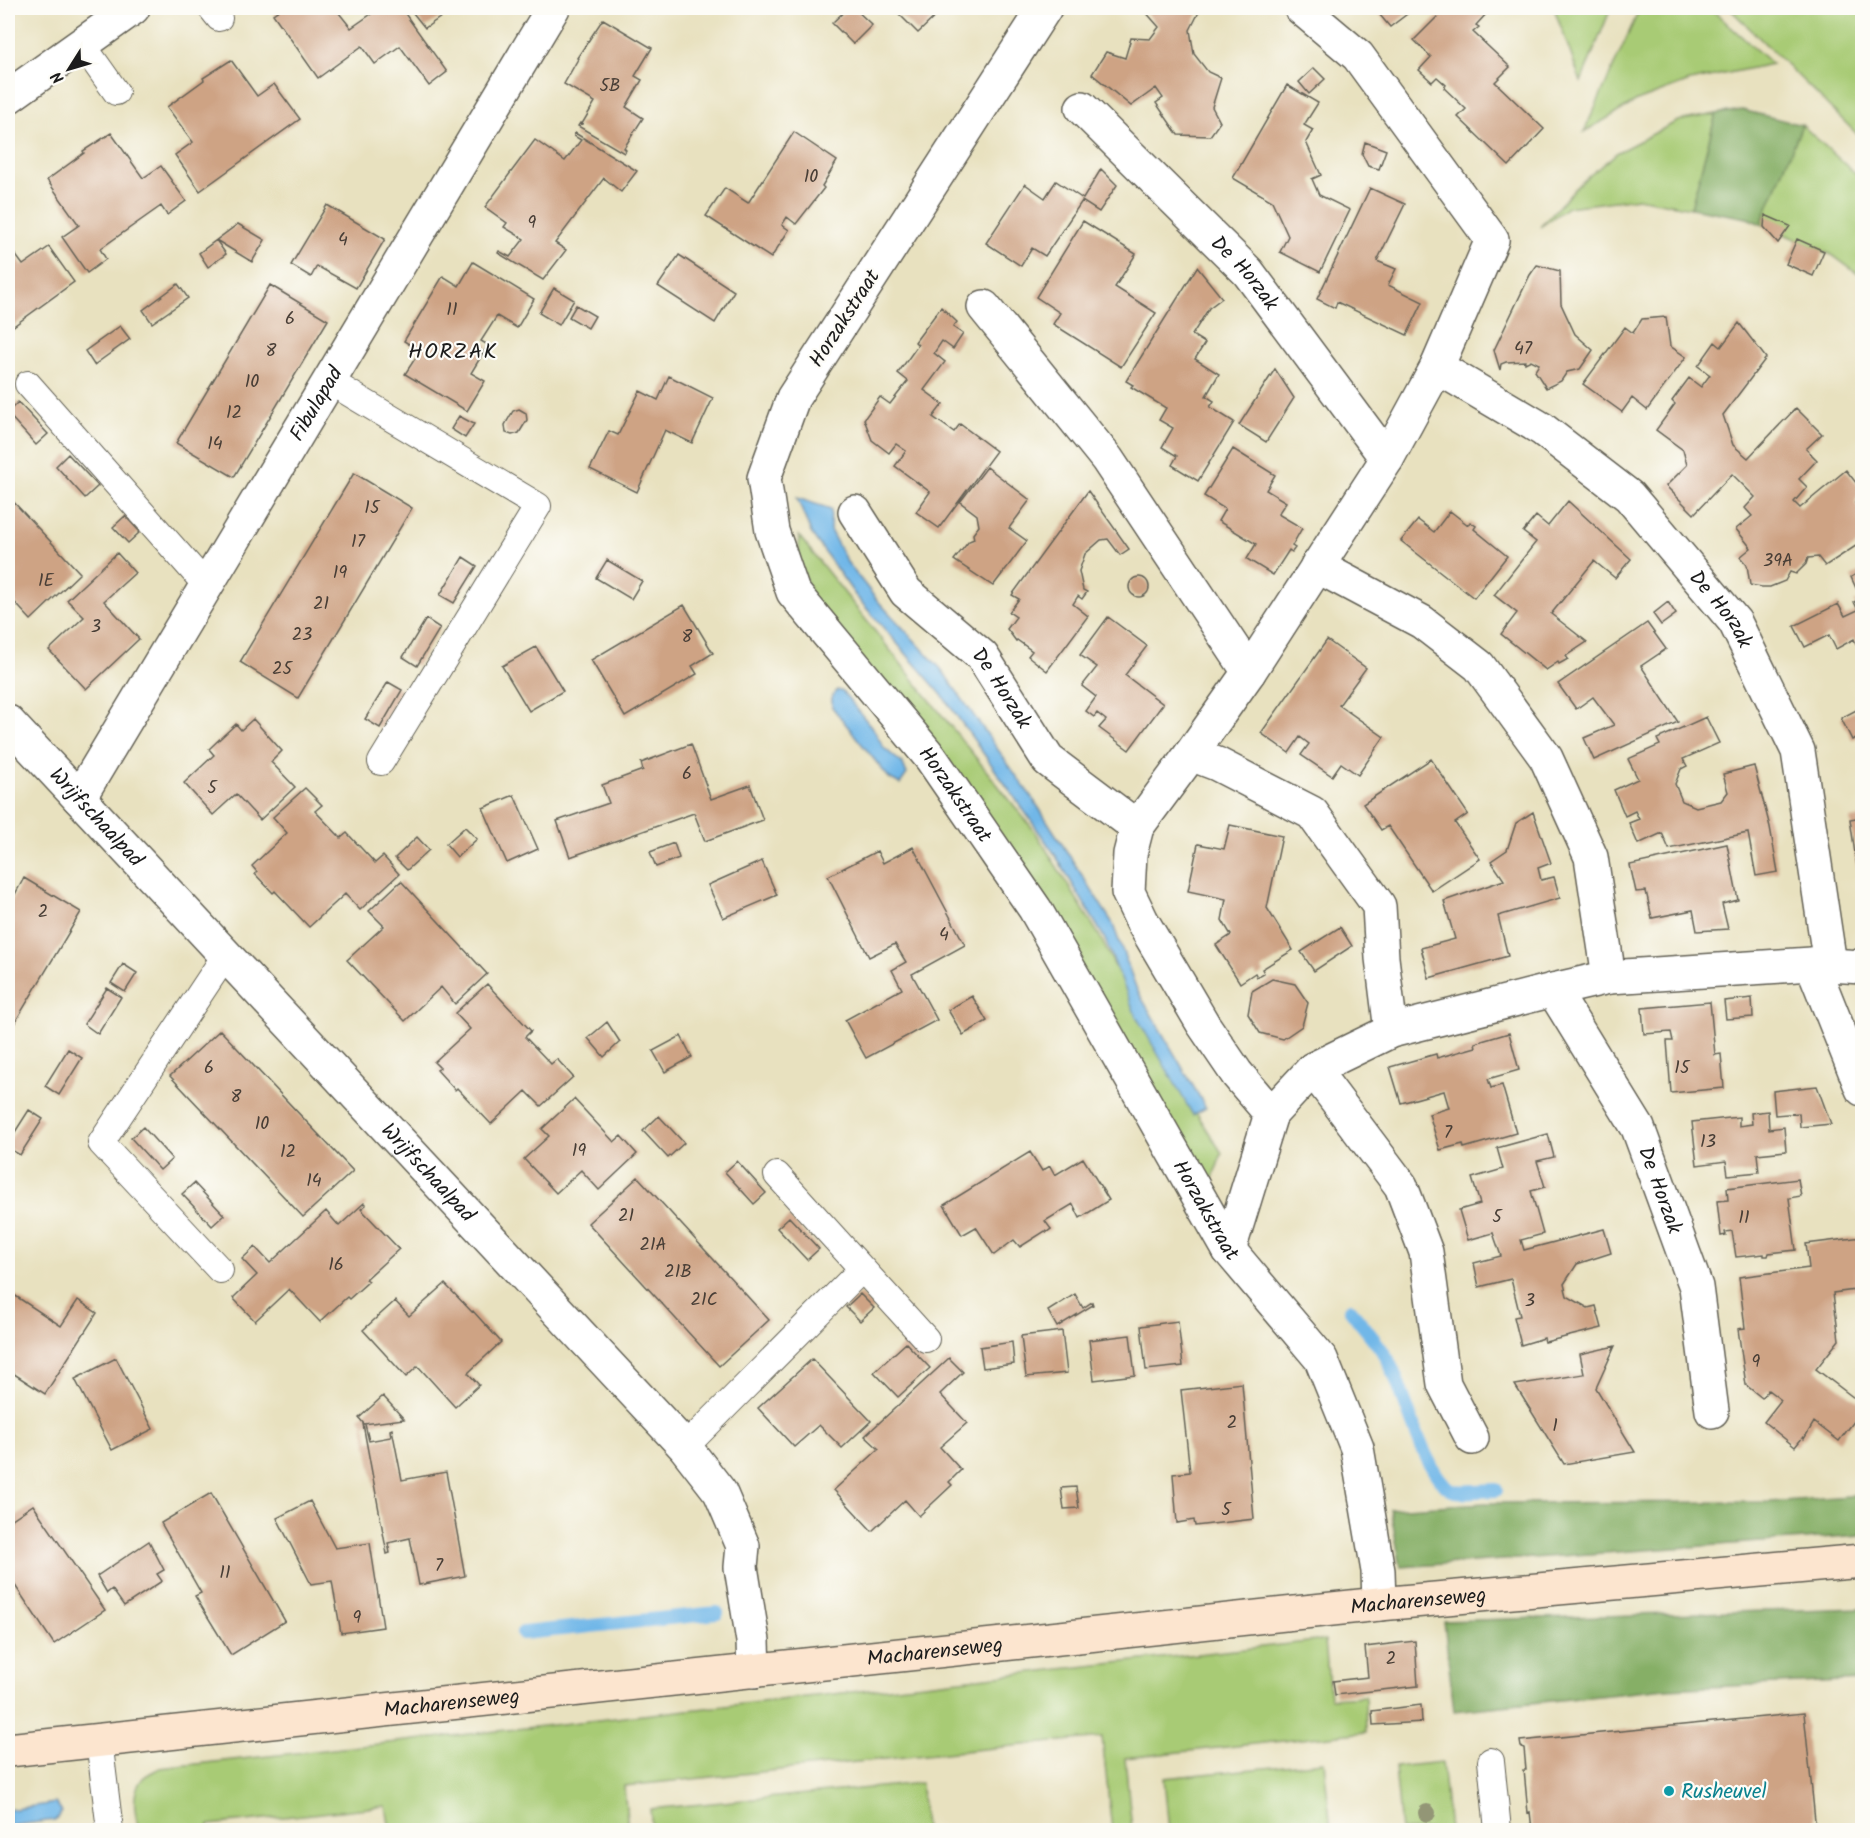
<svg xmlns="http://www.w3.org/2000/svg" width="1870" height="1838" font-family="Kalam,sans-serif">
<rect width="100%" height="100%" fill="#fdfcf7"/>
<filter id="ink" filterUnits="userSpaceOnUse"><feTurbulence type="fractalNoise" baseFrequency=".0167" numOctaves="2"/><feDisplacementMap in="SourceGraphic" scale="12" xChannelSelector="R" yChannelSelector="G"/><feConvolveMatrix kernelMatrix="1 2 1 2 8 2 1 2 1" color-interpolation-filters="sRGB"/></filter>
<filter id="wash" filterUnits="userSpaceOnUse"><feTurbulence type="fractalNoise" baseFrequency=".008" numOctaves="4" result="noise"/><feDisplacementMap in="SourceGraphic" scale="24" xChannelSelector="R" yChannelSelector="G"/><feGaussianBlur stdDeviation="1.35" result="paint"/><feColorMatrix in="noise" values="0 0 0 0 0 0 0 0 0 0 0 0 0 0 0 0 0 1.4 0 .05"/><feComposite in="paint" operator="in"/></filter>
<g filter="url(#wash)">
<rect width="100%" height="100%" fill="#e8e1bf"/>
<path fill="#a8cb75" stroke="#627448" stroke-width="1.5" d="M1554 8H1611L1581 82Z
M1640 8H1710L1772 64 1690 81 1637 101 1584 132Z
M1729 8H1862V139Z
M1716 114 1691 208 1638 198 1568 207 1540 227 1578 185 1618 152 1678 121Z
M1802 125 1862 180V277L1832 255 1761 224Z
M799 536 1036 833 1099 935 1158 1052 1222 1153 1206 1197 1066 974 815 606 799 560Z
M1325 1640 1330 1698 1365 1696 1366 1732 1125 1758 1132 1830H1112L1102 1737 624 1786 628 1830H390L386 1806 209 1825V1830H139C135 1813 130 1793 143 1778 147 1774 155 1771 160 1768Z
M1324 1762 1331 1830H1169L1164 1778Z
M1442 1762 1449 1830H1401L1395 1767Z
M921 1783 925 1830H652L650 1809Z"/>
<path fill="#86af66" stroke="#516641" stroke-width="1.5" d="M1742 110 1802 125 1761 224 1747 218 1691 208 1716 114Z
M1862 1495V1535L1401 1567 1390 1509 1485 1503 1770 1502Z
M1862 1608V1680L1666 1689 1454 1711 1444 1621Z"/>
<path fill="#71b7e8" stroke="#466a82" stroke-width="1.5" d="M797 498 831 509 830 530 847 562 877 600 941 669 1035 802 1112 922 1137 990 1206 1108 1193 1115 1136 1016 1104 937 1054 853 942 695 855 595 811 533Z
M837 690 843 692 874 730 884 748 903 764 907 774 900 784 889 778 832 707V697Z
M55 1803 62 1812 55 1820 8 1826V1810Z"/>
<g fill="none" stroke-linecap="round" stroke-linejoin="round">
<path stroke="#71b7e8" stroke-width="14" d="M1351 1310C1362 1326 1377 1341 1387 1358 1403 1385 1425 1483 1455 1491 1465 1493 1485 1490 1496 1490
M523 1633 717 1613"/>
</g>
<g id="blocks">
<path fill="#cea384" d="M282 8H321L323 10 327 8H335L351 28 380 8H401L447 72 429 86 400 46 375 64 362 46 318 78 273 14Z
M409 8H454L425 28Z
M848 8H854L872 25 853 44 832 23Z
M893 8H944L918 33Z
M1146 8H1201L1190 30 1194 54 1208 72 1221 78 1212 107 1220 122 1210 136 1178 135 1156 103 1163 98 1156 88 1131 106 1092 74 1106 52 1125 58 1131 38 1150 39 1159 27 1144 10Z
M1374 8H1415L1390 27Z
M1446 8H1481L1487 13 1476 25 1479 27 1473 32 1510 67 1495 82 1544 129 1509 166 1458 117 1466 109 1444 88 1446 85 1437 77 1432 82 1419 70 1431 57 1414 40Z
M603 19 652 48 635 76 642 80 626 107 643 118 624 148 626 150 624 153 578 126 580 123 582 124 595 102 564 84 578 59 577 58Z
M231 60 257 96 274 84 300 119 200 191 175 155 193 142 167 107 204 80 203 78Z
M1314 68 1325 79 1309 94 1299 82Z
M1287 85 1318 103 1304 125 1313 130 1306 142 1321 175 1312 179 1319 195 1350 210 1320 272 1280 252 1288 236 1272 201 1233 178Z
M794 132 837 161 822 186 824 188 796 224 787 217 782 225 789 230 771 258 706 216 725 188 748 203Z
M111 133 143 178 161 166 186 201 167 215 161 206 100 249 106 259 87 273 62 237 79 225 47 180 84 153 83 151Z
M575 133 637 171 621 192 604 178 555 243 566 250 543 280 498 253 499 251 510 257 524 239 504 227 507 223 485 207 535 140 565 161 581 140 574 136Z
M1365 142 1386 150 1379 169 1368 166 1362 154Z
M1101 169 1117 185 1099 212 1082 201 1045 256 1032 248 1021 266 986 243 1025 184 1045 198 1056 181 1083 199Z
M1370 188 1405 204 1377 261 1396 269 1388 285 1423 302 1407 335 1337 302 1335 308 1317 299Z
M327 205 385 239 356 288 317 266 311 277 291 265Z
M1765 215 1790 226 1778 243 1764 227Z
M1083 221 1136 254 1115 287 1156 313 1121 367 1053 324 1060 313 1036 297Z
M238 224 265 240 252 262 216 240 226 254 208 267 199 253Z
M1797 239 1824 251 1813 276 1786 264Z
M9 246 23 265 49 247 74 282 8 330Z
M679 255 734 291 715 323 658 286Z
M473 262 534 299 517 328 497 316 481 341 488 345 471 373 485 381 467 411 405 374 420 351 404 341 443 276 459 286Z
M1537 265 1560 271 1561 304 1575 334 1593 350 1580 369 1567 372 1561 381 1546 388 1535 371 1539 364 1531 360 1525 363V361L1506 362 1501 364 1500 370 1494 350 1530 275Z
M1197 267 1222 298 1209 308 1192 335 1205 343 1195 359 1219 374 1206 396 1214 401 1210 407 1234 422 1198 481 1172 465 1177 456 1162 447 1173 428 1159 420 1166 408 1131 387 1133 385 1126 381Z
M178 284 188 298 152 323 143 310Z
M270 285 328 320 234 477 176 443Z
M554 288 574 300 559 325 539 313Z
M576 305 595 316 588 328 569 317Z
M941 307 957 322 953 327 963 334 953 349 942 341 934 353 945 362 924 390 943 404 933 417 954 432 960 424 996 451 939 528 916 512 930 492 895 466 906 451 896 444 889 453 872 440 864 419 880 397 890 404 908 381 898 373 918 345 915 342Z
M1666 317 1670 346 1686 357 1647 410 1632 398 1622 412 1583 384 1625 327 1633 333 1642 319Z
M1739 323 1766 358 1723 415 1733 445 1748 458 1796 408 1822 434 1806 449 1817 460 1799 479 1807 487 1794 502 1800 508 1846 470 1861 489 1855 503 1862 511V542L1825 566 1818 557 1808 558 1806 564 1796 574 1790 572 1785 581 1770 587H1762L1750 585 1747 565 1740 557 1751 548 1736 529 1752 516 1745 508 1755 497 1732 474 1694 514 1666 486 1687 465 1683 450 1656 430 1675 404 1672 401 1689 378 1701 387 1710 375 1698 366 1715 342 1721 347Z
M120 326 130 339 94 365 85 351Z
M1275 369 1294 398 1266 442 1239 425Z
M669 376 713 398 692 443 665 430 637 492 590 469 609 431 618 435 640 391 658 400Z
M18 402 48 434 36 445 8 414V412Z
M519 409 526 413 527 420 519 433 512 435 506 433 505 425 513 411Z
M459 416 474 424 465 438 451 429Z
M1233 449 1275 475 1266 490 1286 502 1278 514 1302 528 1292 546 1295 548 1292 552 1289 550 1273 575 1247 559 1256 544 1218 521 1225 509 1204 496Z
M68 454 98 486 85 498 56 466Z
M987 467 1030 500 1009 528 1027 541 993 586 954 560 969 541 974 539 973 534 979 526 977 515 960 502Z
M354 473 412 508 298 698 240 662Z
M1088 491 1129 549 1120 555 1108 539 1101 540 1085 554 1079 571 1083 590 1087 592 1082 599 1078 596 1073 604 1088 616 1047 671 1028 656 1032 651 1017 640 1016 641 1007 629 1016 617 1009 612 1019 599 1012 595Z
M8 496 80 573 31 620 8 595Z
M1568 501 1631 559 1615 578 1594 561 1551 614 1587 642 1566 656 1568 659 1559 664 1558 662 1546 670 1501 634 1517 613 1494 595 1536 542 1523 532 1536 516 1548 526Z
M1450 511 1468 525 1470 522 1476 526 1474 529 1507 556 1474 598 1401 541 1418 520 1434 532Z
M125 516 140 532 128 543 113 527Z
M117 553 135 573 104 601 139 639 86 689 49 650 84 617 67 600Z
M463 557 477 566 454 603 440 595Z
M607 560 642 581 631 599 596 578Z
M1862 571V658L1854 639 1836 649 1829 635 1805 647 1794 626 1838 604 1845 616 1858 610 1854 602 1861 599 1851 577Z
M1129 587a10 10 0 1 1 20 0a10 10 0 1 1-20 0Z
M1668 602 1676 614 1661 625 1653 614Z
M684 605 713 653 692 666 697 674 625 717 591 660Z
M1108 617 1147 646 1125 675 1163 704 1129 750 1099 728 1106 720 1097 713 1094 717 1086 711 1096 697 1082 686 1097 667 1080 655Z
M426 619 440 628 417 666 403 657Z
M1647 623 1666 649 1641 666 1678 722 1594 760 1584 738 1614 725 1593 697 1576 709 1558 684Z
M1327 640 1366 668 1339 705 1384 737 1358 775 1341 763 1332 776 1301 755 1309 744 1300 737 1289 753 1261 733Z
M536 647 563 691 529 711 502 666Z
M388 682 402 690 380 728 365 719Z
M1862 707V740L1860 736 1852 740 1841 718Z
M1706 717 1719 743 1683 759 1687 766 1681 769 1675 784 1682 801 1696 807 1721 801 1728 792 1723 774 1754 766 1770 827 1778 872 1756 876 1748 833 1669 849 1662 833 1638 844 1629 823 1639 819 1635 811 1625 816 1614 790 1638 779 1628 759 1660 745 1657 739Z
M253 719 282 751 271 762 295 787 260 820 236 794 213 815 184 783 214 755 209 749 225 734 236 724 241 730Z
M691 744 711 799 750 785 763 820 705 841 694 813 570 857 557 821 609 803 602 785 643 770 641 763Z
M1431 759 1468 814 1455 823 1480 859 1432 891 1388 826 1381 830 1363 804Z
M305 788 322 805 315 811 341 838 347 833 375 863 383 856 399 874 360 910 345 894 309 927 275 891 273 893 255 874 257 872 252 866 287 833 273 817Z
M514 795 538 849 507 863 483 808Z
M1533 812 1551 863 1538 868 1541 880 1554 877 1560 898 1498 916 1508 956 1429 978 1421 948 1455 939 1444 901 1504 880 1491 861 1507 850 1516 823Z
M1862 817V866L1857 867 1850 819Z
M1230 825 1282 836 1267 908 1293 950 1262 969 1264 973 1257 977 1255 973 1240 983 1216 945 1231 935 1222 920 1226 899 1188 891 1198 844 1224 849Z
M465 827 477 839 457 857 446 844Z
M417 837 429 850 407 870 395 858Z
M674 843 679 858 656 867 650 852Z
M1727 844 1738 900 1722 904 1728 929 1697 931 1693 910 1652 918 1646 891 1636 892 1630 865Z
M913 847 965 945 912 974 937 1020 866 1058 845 1020 902 989 892 970 906 962 895 944 869 957 828 876 877 851 883 863Z
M762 861 777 895 723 918 708 885Z
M24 878 81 912 8 1034V907Z
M401 881 487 974 455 1004 441 987 405 1021 347 960 384 926 369 911Z
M1340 927 1352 946 1314 971 1301 952Z
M123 964 137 973 125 992 111 983Z
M1272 979 1295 984 1308 1003 1302 1026 1283 1039 1260 1033 1248 1014 1252 991Z
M487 984 531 1031 525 1037 551 1064 557 1059 573 1077 541 1106 526 1091 491 1124 457 1088 455 1090 437 1070 440 1068 434 1062 470 1029 455 1013Z
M107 988 121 997 98 1034 84 1024Z
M972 996 987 1021 963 1035 948 1010Z
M1752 998 1753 1017 1726 1019 1724 1001Z
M1710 1002 1715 1055 1721 1054 1724 1088 1671 1093 1667 1041H1673L1671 1032 1644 1034 1642 1008Z
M607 1022 620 1042 604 1057 588 1038Z
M220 1030 353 1171 303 1217 170 1076Z
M1509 1033 1519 1070 1488 1079 1491 1088 1502 1085 1516 1133 1464 1148 1463 1144 1440 1150 1429 1114 1449 1108 1444 1091 1401 1103 1390 1067 1436 1054 1437 1058 1476 1047 1475 1043Z
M681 1036 692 1057 665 1072 653 1051Z
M68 1049 82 1058 59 1095 45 1086Z
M1817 1086 1831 1124 1800 1127 1799 1113 1775 1115 1773 1091Z
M574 1099 614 1142 621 1136 637 1154 599 1190 581 1170 556 1193 524 1159 549 1136 542 1129Z
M29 1110 43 1119 20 1155 8 1148V1143Z
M1768 1111 1769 1129 1784 1127 1786 1151 1757 1154 1759 1172 1728 1175 1726 1161 1697 1165 1692 1122 1739 1117V1126L1752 1124 1751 1113Z
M659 1116 684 1143 668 1158 643 1131Z
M143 1127 172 1159 160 1170 131 1138Z
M1548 1134 1554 1157 1537 1161 1545 1187 1531 1191 1543 1234 1521 1240 1524 1250 1604 1229 1611 1253 1577 1264 1564 1284 1567 1296 1588 1308 1596 1306 1602 1328 1545 1342 1544 1338 1521 1345 1514 1317 1520 1316 1511 1279 1479 1287 1474 1263 1501 1256 1493 1233 1468 1240 1459 1210 1480 1204 1472 1178 1503 1169 1497 1148Z
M1030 1152 1042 1171 1050 1166 1055 1175 1083 1158 1109 1200 1080 1218 1073 1204 1045 1221 1051 1229 1047 1232 1045 1231 1020 1247 1014 1240 994 1255 976 1227 962 1235 944 1205Z
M737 1161 766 1193 754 1204 725 1172Z
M638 1177 769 1320 719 1366 588 1223Z
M1798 1179 1801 1196 1789 1198 1796 1250 1769 1253 1768 1256H1764V1254L1736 1257 1732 1231 1725 1232 1726 1235 1721 1236 1717 1201 1728 1200 1727 1188Z
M194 1183 224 1215 212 1226 182 1194Z
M364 1203 366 1205 361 1209 399 1249 366 1279 369 1281 349 1299 347 1297 320 1322 289 1289 255 1321 233 1298 257 1275 242 1259 255 1247 270 1263 326 1211 339 1226Z
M789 1217 819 1249 807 1260 777 1228Z
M1862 1237V1289L1833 1293 1839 1340 1816 1369 1862 1404V1411L1839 1441 1814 1422 1804 1439 1803 1437 1795 1447 1764 1422 1781 1400 1768 1390 1762 1398 1746 1385 1738 1329 1745 1328 1739 1277 1809 1268 1806 1244Z
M445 1284 472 1312 473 1311 501 1342 468 1373 479 1385 455 1407 418 1366 406 1377 363 1330 395 1301 409 1316Z
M11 1293 61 1326 78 1300 97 1313 45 1394 8 1370V1298Z
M860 1294 874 1308 860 1321 846 1307Z
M1075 1294 1083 1308 1092 1302 1093 1305 1057 1327 1048 1311Z
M1178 1321 1183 1366 1146 1370 1141 1326Z
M1062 1331 1067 1373 1026 1377 1021 1336Z
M1130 1335 1135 1375 1094 1380 1089 1340Z
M1012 1342 1014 1364 983 1368 980 1347Z
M906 1343 930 1368 898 1397 874 1372Z
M1615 1346 1596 1388 1635 1452 1564 1464 1515 1385 1584 1374 1580 1354Z
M116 1358 153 1429 112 1450 75 1379Z
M949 1358 963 1372 940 1394 967 1423 940 1447 961 1470 949 1482 952 1485 919 1516 905 1500 872 1531 834 1490 879 1449 865 1436Z
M812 1359 871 1421 842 1448 819 1425 794 1447 758 1408Z
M1242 1383 1254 1519 1195 1526 1194 1520 1177 1523 1173 1474 1190 1472 1181 1390Z
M383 1396 404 1419 364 1424 359 1418Z
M363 1424H365L369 1441 391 1437 390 1430 392 1429 402 1480 446 1472 465 1576 419 1585 410 1538 388 1543 390 1553 387 1554Z
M1076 1487 1079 1508 1064 1509 1061 1488Z
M211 1493 285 1621 231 1655 195 1596 201 1593 161 1523Z
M310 1501 335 1548 370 1543 383 1627 341 1633 332 1581 311 1584 277 1518Z
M33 1505 105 1610 54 1644 8 1575V1522Z
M149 1541 164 1570 157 1574 162 1581 124 1606 112 1589 107 1593 97 1576Z
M1415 1641 1418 1686 1335 1695 1333 1681 1368 1677 1365 1647Z
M1421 1705 1422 1722 1373 1725 1372 1711Z
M1804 1713 1816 1830H1532L1530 1812 1528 1813 1524 1770H1526L1524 1748 1521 1747 1520 1741Z"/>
</g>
</g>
<g filter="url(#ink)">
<use href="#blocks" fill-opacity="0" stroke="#636155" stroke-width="1.5"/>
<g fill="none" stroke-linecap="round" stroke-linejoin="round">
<defs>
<path id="lane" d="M211 8 219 18
M82 44 116 92
M329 381 538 506 381 762
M28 384 206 585
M777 1175 926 1339
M220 1270 101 1143 225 956
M685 1447 862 1269
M99 1740 110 1830
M1491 1761 1498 1830"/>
<g id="street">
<path id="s1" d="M1045 8 793 398 764 478 772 531 793 592 931 758 1035 909 1229 1250 1321 1359 1357 1448 1378 1571 1379 1604"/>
<path d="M8 97 133 8"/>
<path id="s2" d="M1082 108 1248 272 1387 459"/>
<path d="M984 307 1107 459 1249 672"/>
<path id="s3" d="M1437 367 1542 429 1629 496 1735 622 1798 751 1830 964"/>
<path id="s4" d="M855 512 906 592 982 656 1048 760 1137 827"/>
<path d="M1317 566 1422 622 1479 666 1546 758 1591 857 1609 977"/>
<path id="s5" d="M8 722 685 1447 720 1492 743 1546 741 1567 753 1641 754 1671"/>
<path d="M1191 754 1249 672 1387 459 1437 367 1492 240 1358 56 1301 8"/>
<path id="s6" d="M79 798 553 8"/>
<path d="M1812 964 1862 1089"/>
<path id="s7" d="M1553 990 1638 1128 1696 1287 1712 1411"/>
<path d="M1391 1031 1382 958 1379 906 1312 813 1217 764 1191 754 1137 827 1130 854 1128 892 1142 921 1203 1024 1237 1074 1271 1114 1313 1069 1391 1031 1553 990 1609 977 1812 964 1862 967"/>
<path d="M1313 1069 1401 1186 1426 1252 1444 1384 1472 1438"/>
<path d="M1229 1250 1271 1114"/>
</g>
<g id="secondary">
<path id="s8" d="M8 1750 1379 1604 1862 1561"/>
</g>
</defs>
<use href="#lane" stroke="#636155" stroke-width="28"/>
<use href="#street" stroke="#636155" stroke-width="36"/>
<use href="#secondary" stroke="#636155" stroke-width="36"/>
<use href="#lane" stroke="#fff" stroke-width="26"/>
<use href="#street" stroke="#fff" stroke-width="33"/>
<use href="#secondary" stroke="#fce5cf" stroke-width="33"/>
</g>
<circle fill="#939676" cx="1427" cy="1813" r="9"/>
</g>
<circle fill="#0f9aa8" stroke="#fdfcf7" stroke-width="2" cx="1669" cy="1791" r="6"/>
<g text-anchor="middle" stroke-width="4.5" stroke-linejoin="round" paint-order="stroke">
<g font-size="18" fill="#483e36">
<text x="610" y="91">5B</text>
<text x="811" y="182">10</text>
<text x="532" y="228">9</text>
<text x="343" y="245">4</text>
<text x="452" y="315">11</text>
<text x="290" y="324">6</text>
<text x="1523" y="354">47</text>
<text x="271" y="356">8</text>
<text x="252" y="387">10</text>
<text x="234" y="418">12</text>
<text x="215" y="449">14</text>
<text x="372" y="513">15</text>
<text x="358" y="547">17</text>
<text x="1778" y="566">39A</text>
<text x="340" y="578">19</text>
<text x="46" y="586">1E</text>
<text x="321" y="609">21</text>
<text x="96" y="632">3</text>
<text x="302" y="640">23</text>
<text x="687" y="642">8</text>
<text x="282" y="674">25</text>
<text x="687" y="779">6</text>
<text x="212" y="793">5</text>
<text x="43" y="917">2</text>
<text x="944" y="940">4</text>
<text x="209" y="1073">6</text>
<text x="1682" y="1073">15</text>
<text x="236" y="1102">8</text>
<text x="262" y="1129">10</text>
<text x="1448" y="1138">7</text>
<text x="1708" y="1147">13</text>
<text x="579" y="1156">19</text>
<text x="288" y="1157">12</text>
<text x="314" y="1186">14</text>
<text x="626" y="1221">21</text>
<text x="1497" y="1222">5</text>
<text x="1744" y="1223">11</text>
<text x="653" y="1250">21A</text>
<text x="336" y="1270">16</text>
<text x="678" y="1277">21B</text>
<text x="704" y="1305">21C</text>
<text x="1530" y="1306">3</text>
<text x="1756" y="1367">9</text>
<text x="1232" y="1428">2</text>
<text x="1555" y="1431">1</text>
<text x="1226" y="1515">5</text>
<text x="439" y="1571">7</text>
<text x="225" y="1578">11</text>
<text x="357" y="1623">9</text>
<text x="1391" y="1664">2</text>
</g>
<g font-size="21" fill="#1c1c1c" stroke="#fdfcf7">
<text dy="7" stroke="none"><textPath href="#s2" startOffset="232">De Horzak</textPath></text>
<text transform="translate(844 318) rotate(-57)" y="7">Horzakstraat</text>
<text dy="7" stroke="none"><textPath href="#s6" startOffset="460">Fibulapad</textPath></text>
<text dy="7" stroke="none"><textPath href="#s3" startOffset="378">De Horzak</textPath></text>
<text dy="7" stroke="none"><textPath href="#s4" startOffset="232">De Horzak</textPath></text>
<text dy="7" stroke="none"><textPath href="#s1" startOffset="927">Horzakstraat</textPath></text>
<text dy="7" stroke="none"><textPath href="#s5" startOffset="130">Wrijfschaalpad</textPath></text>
<text dy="7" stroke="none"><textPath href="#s5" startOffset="616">Wrijfschaalpad</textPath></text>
<text dy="7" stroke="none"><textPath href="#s7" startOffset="228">De Horzak</textPath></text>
<text dy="7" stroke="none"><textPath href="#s1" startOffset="1413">Horzakstraat</textPath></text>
<text dy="7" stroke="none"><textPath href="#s8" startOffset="1418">Macharenseweg</textPath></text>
<text dy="7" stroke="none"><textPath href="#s8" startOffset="932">Macharenseweg</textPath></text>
<text dy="7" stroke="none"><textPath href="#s8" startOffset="446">Macharenseweg</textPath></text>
</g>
<g font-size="21" fill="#0d838f" stroke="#fdfcf7" text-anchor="start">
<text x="1681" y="1798">Rusheuvel</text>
</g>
<g font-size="22" letter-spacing="1.5" fill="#1c1c1c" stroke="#fdfcf7">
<text x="453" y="358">HORZAK</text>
</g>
</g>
<rect width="1870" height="1838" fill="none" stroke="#fdfcf7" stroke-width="30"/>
<g transform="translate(69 69) rotate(233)" stroke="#fdfcf7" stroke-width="4.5" paint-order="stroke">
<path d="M0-4.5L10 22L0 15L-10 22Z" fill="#1c1c1c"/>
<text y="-9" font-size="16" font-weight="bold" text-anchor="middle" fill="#1c1c1c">N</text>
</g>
</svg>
